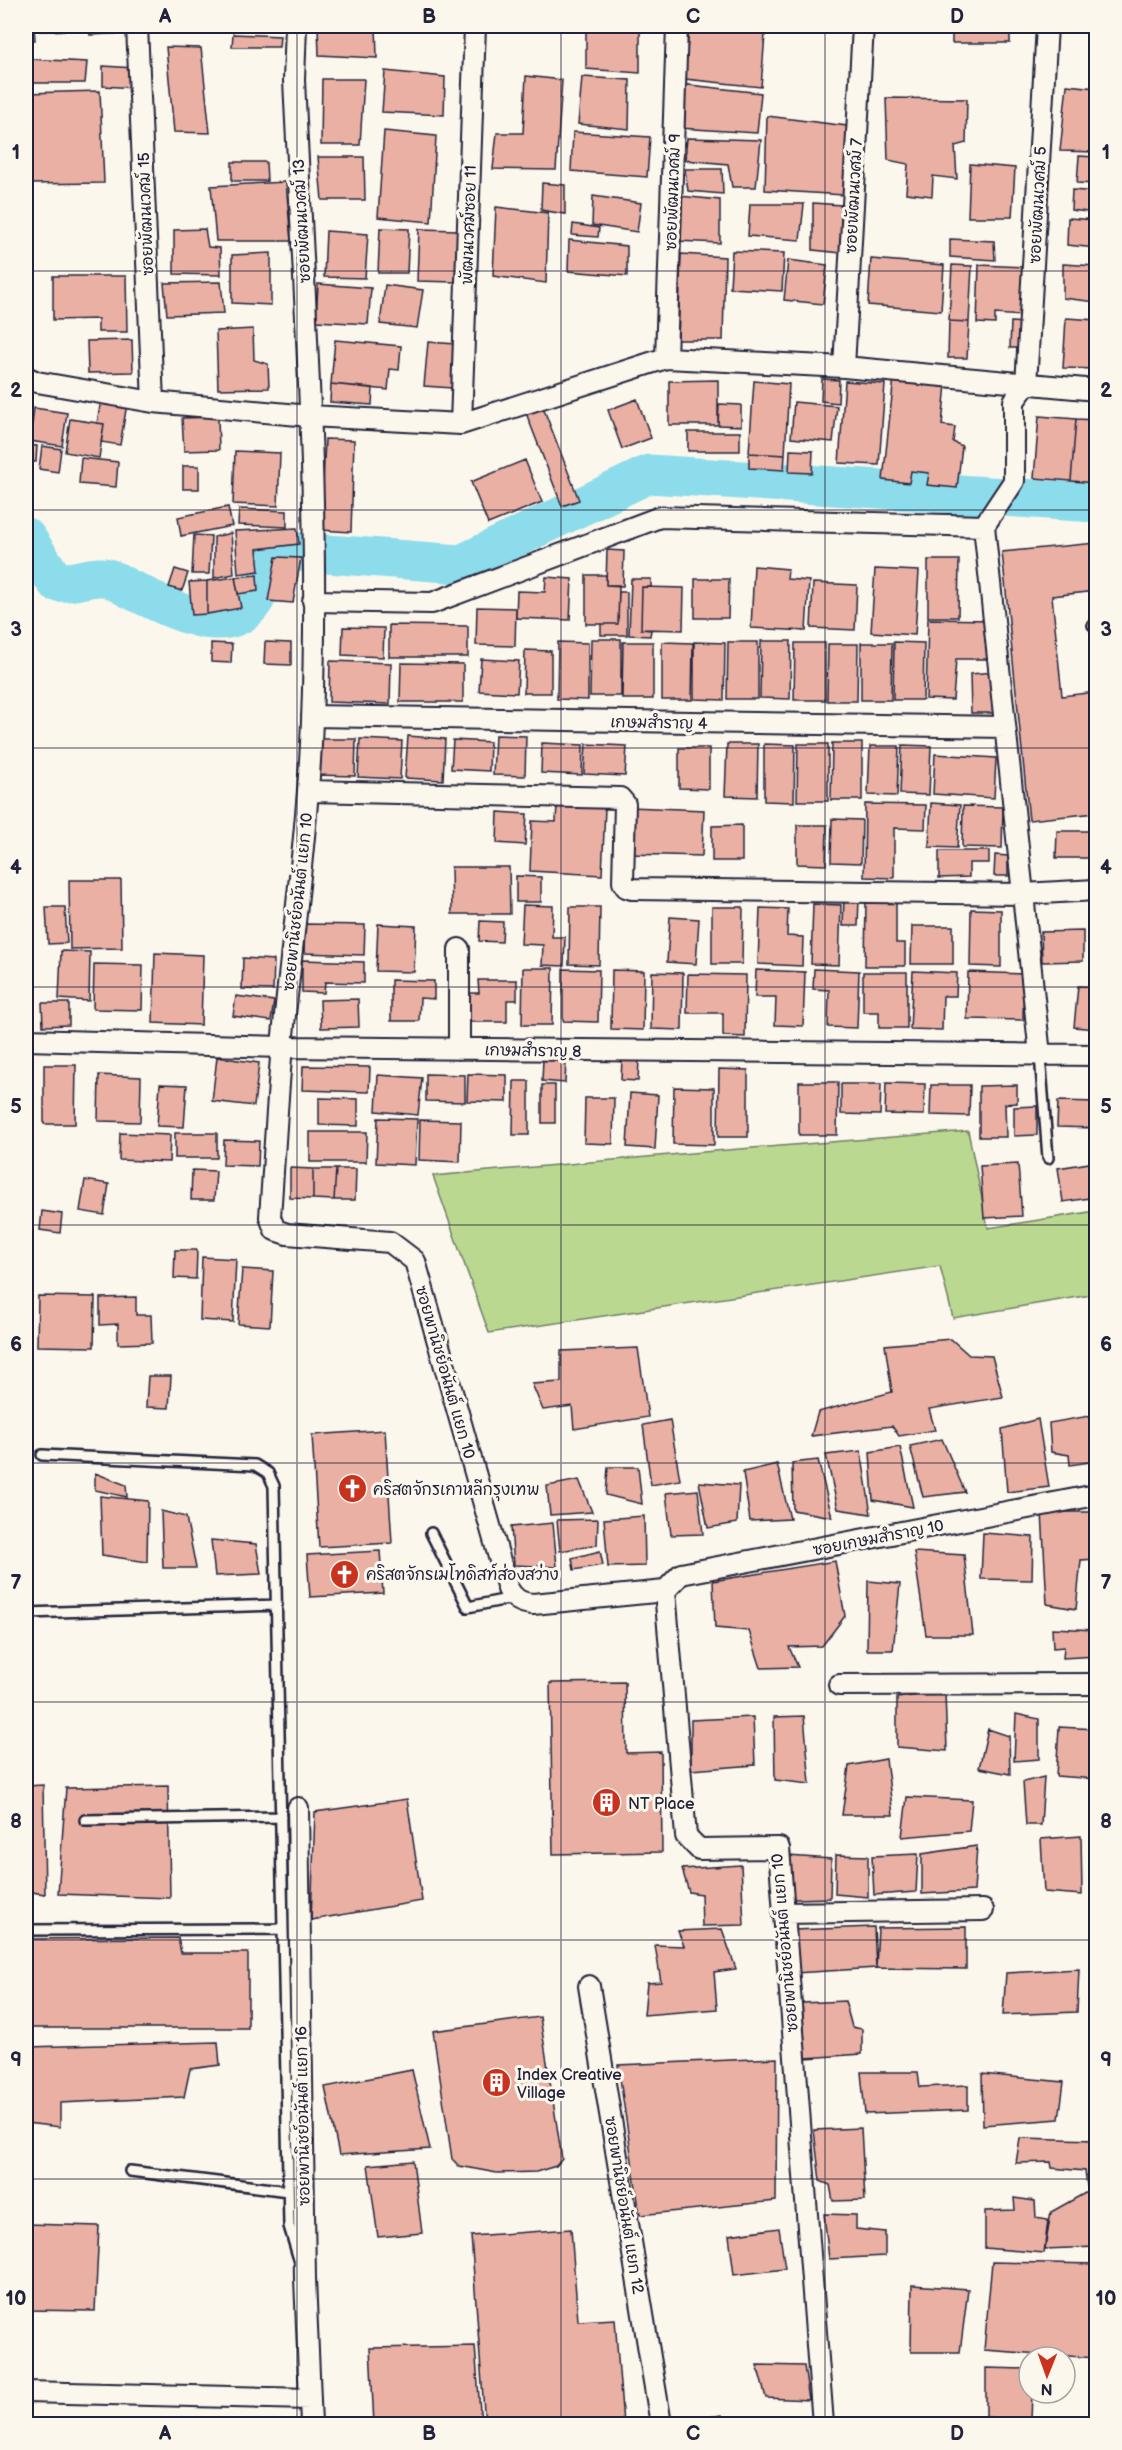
<svg xmlns="http://www.w3.org/2000/svg" width="1122" height="2450" font-family="'Balsamiq Sans','Playpen Sans Thai',sans-serif">
<rect width="100%" height="100%" fill="#fbf7ec"/>
<filter id="ink" filterUnits="userSpaceOnUse"><feTurbulence type="fractalNoise" baseFrequency=".0167" numOctaves="2"/><feDisplacementMap in="SourceGraphic" scale="12" xChannelSelector="R" yChannelSelector="G"/><feConvolveMatrix kernelMatrix="1 2 1 2 8 2 1 2 1" color-interpolation-filters="sRGB"/></filter>
<g filter="url(#ink)">
<path fill="#bbd890" stroke="#6e7d66" stroke-width="1.5" d="M968 1131 988 1228 1096 1211V1294L953 1318 940 1266 489 1333 433 1176 703 1152Z"/>
<g fill="none" stroke-linecap="round" stroke-linejoin="round">
<path stroke="#8ddceb" stroke-width="39" d="M26 537 56 582C74 584 87 576 102 577 111 577 123 586 132 590 168 607 233 646 258 594 264 582 265 566 267 554L287 551 461 564 649 474 1096 503"/>
</g>
<path fill="#eab0a3" stroke="#22223b" stroke-width="1.5" d="M26 26H34L35 40H26Z
M39 26H78V30L40 31Z
M89 26H127L128 33 90 35Z
M318 26H376L377 58 319 55Z
M689 26 765 34 761 87 685 79Z
M952 26H1010V43H952Z
M586 28 640 30V73L586 69Z
M233 34 280 36 279 47H232Z
M166 47 201 48 210 133 174 132Z
M28 59 87 62 85 83H28Z
M103 66 134 68V88L103 86Z
M385 71 445 77 444 115 382 112Z
M526 76 562 80 556 170 493 169 497 133H523Z
M582 77 630 80 629 129 578 124Z
M322 79H364L360 145H321Z
M680 84 761 93 757 133 679 128Z
M1067 85 1096 88V152L1060 151Z
M100 91 104 183 26 184V93Z
M886 98 967 99 966 143 955 146 957 179 933 176 932 196 906 193 908 164 888 160Z
M767 116 847 126 844 195 765 190Z
M384 131 436 136 431 222 378 217Z
M573 132 650 137 647 177 571 171Z
M687 138 761 140 756 187H732L728 164 685 160Z
M1079 156 1096 157V184L1077 183Z
M318 157H364L365 200H322Z
M232 162H266L267 181H232Z
M970 164 1015 168 1012 217H968Z
M685 169H722L723 194 688 191Z
M286 182 291 241H216L211 186Z
M542 183 565 185V214L541 210Z
M1072 190 1096 192V213L1071 210Z
M593 196 641 203 637 232 592 225Z
M679 196 720 200V243L677 241Z
M813 203 841 205V253L813 250Z
M750 204H804L800 240 748 236Z
M496 207 548 213 546 283 493 276Z
M1068 218 1096 220V248L1067 245Z
M573 224 599 228 598 237 572 235Z
M380 228 409 229 407 273H378Z
M205 229 208 247 220 248 221 275 174 274V230Z
M419 229 459 230 456 282 417 281Z
M326 231 368 234 365 278 324 277Z
M950 239 994 241 995 260 950 257Z
M569 240 627 246V276L568 271Z
M732 251 784 253 782 291 730 288Z
M271 253V305L232 303V255Z
M681 254 725 257 723 340H678Z
M871 259 944 265 941 311 868 305Z
M788 260 827 265 823 304 784 300Z
M1063 264 1096 266V302L1063 298Z
M952 265 972 266 969 322 949 321Z
M979 265 1026 267 1023 316 995 314V324L977 323Z
M53 276H126L127 332H98V319L53 320Z
M221 282 224 313 167 315 164 283Z
M318 284 371 288 368 324 316 321Z
M385 285 423 290 417 328 380 324Z
M1066 318 1096 320V369L1063 368Z
M949 321 969 322 967 358H948Z
M1011 322 1024 323V348H1010Z
M253 329 254 360 268 364 269 388 218 389 216 331Z
M132 340 133 372 88 373 87 341Z
M335 340 401 346 399 370 390 369 388 390 331 384Z
M428 342 456 344 452 388 424 386Z
M894 377 946 384 942 425 955 427 953 442 962 446 957 488 927 485 929 473 911 471 909 483 883 480Z
M822 379 839 380 838 403 821 401Z
M718 380V425H669V381Z
M754 381 789 384 785 455 749 453Z
M845 381 885 384 879 465 839 463Z
M331 384 373 388 372 405 330 402Z
M637 399 651 438 622 449 608 410Z
M101 400 127 404 120 445 101 442 104 424 97 423Z
M794 402 837 406 833 442 791 438Z
M719 404 741 405V426L718 425Z
M543 407 579 500 562 506 526 413Z
M34 408 67 413 62 446 30 441Z
M1039 416 1076 419 1071 481 1034 478Z
M218 417 219 450 184 451 182 418Z
M70 419 104 424 99 458 65 452Z
M1076 419 1096 420V483L1071 481Z
M688 432H740V451H688Z
M325 439 354 440 351 532 321 530Z
M26 445 37 446 36 462H26Z
M42 446 61 449 58 472 39 469Z
M790 450 813 451 812 473 789 472Z
M235 451 280 453 278 506 233 504Z
M749 453 785 455 784 470 749 468Z
M81 458 118 462 116 487 79 484Z
M525 460 542 502 488 524 471 482Z
M183 466H199V489H183Z
M228 507 232 526 181 536 178 517Z
M239 509 287 511V527L238 525Z
M297 528 299 544 257 549 259 571 238 574 235 531Z
M231 533 234 574 214 578V537Z
M194 535 211 536 209 574H192Z
M1096 543V591L1052 596 1062 696 1096 692V813L1029 820 1002 552Z
M607 550 624 551 623 586 606 585Z
M276 557 301 558 293 603 268 601Z
M928 560H959L958 617H928Z
M754 566 788 569 787 579 809 581 806 631 751 628Z
M175 569 188 573 182 591 169 587Z
M875 569 919 571 915 635 871 632Z
M257 575 258 591 238 594 235 577Z
M586 575H606V585H619L618 624H586Z
M235 577 241 608 207 614V581Z
M546 577 572 579 570 620 516 618 517 591 545 592Z
M631 579H651V587H642L641 629 651 630 650 636 629 635Z
M695 579H729L728 618H695Z
M207 581V614L192 615 189 582Z
M813 583 857 585 855 630 811 628Z
M642 587 684 588 683 630 641 629Z
M619 592H627V635H601V624H618Z
M477 607 516 608 515 646 476 645Z
M928 619 989 620 987 659H956L953 700 926 699Z
M389 625 468 626V657H389Z
M343 627 384 628 383 657 342 655Z
M591 639H621V696H590Z
M761 641H791L790 699 760 698Z
M265 642 291 643V665L264 664Z
M558 642 588 643V700L557 699Z
M623 642H653V699H622Z
M662 642 693 643 692 700H662Z
M694 642 725 643 724 700 694 699Z
M728 642H758V699H727Z
M894 642 924 643 923 700H893Z
M211 643 232 644 231 663 211 662Z
M795 643H825V700H794Z
M861 643H892L891 700H861Z
M828 644H858L857 701H827Z
M525 650 551 651V693H524Z
M481 659 519 661 517 693 479 691Z
M330 661 391 663 390 704 329 702Z
M401 663 463 664V702H400Z
M995 672 1000 713H971L970 674Z
M495 735 526 736 525 776 493 775Z
M408 736 445 739 443 780 405 778Z
M317 739H356L355 776 316 775Z
M360 739 402 741 400 779 358 777Z
M453 740 490 742 489 771 451 769Z
M542 743 583 745 582 775 541 773Z
M832 743H862V800H831Z
M586 744 627 746 625 776 584 774Z
M727 744H758L757 797 725 796Z
M764 744 795 745 794 802 764 801Z
M798 744H828V801H797Z
M902 745 931 746 929 795 900 794Z
M870 746H899L897 796 868 795Z
M679 748H709V789L679 788Z
M935 754 996 758 994 798 933 794Z
M931 803 960 805 957 848 929 847Z
M865 804 926 805 925 829 894 828V878L864 877Z
M557 805 605 808 602 875 530 871 532 821 556 822Z
M963 806 1003 807 1002 848 962 847Z
M630 807 704 810 702 856 628 854Z
M498 812 527 814 525 845 497 843Z
M832 819 862 820 861 863 831 862Z
M742 825V861H712V826Z
M797 825H827L826 865 797 864Z
M1057 831H1096V880L1095 858H1056Z
M939 851H989V863H969V877L939 878Z
M995 855 1008 856V876H994Z
M451 867H509L510 914H452Z
M516 876 541 877V902H516Z
M69 880H121L122 948 70 949Z
M844 898H859L858 926H843Z
M866 901H896V943H905V966H865Z
M813 904 841 905 839 965 811 964Z
M523 905 553 906 552 937H565L564 966 542 965 543 945 521 944Z
M46 907H65L67 943 48 944Z
M570 907H600L599 965 569 964Z
M712 907H743L742 964H712Z
M760 908 788 909 787 936 803 937 802 966 758 964Z
M971 909 1001 910V967L970 966Z
M670 917 699 919 696 964 667 962Z
M480 921 503 922 502 942 479 941Z
M305 924 365 925 364 955 304 953Z
M378 924 416 926 414 972 376 971Z
M912 926H953V964H911Z
M1083 931V961L1042 962 1041 932Z
M26 947 32 948 30 992 26 991Z
M61 951 90 952 89 1001 59 999Z
M155 953 203 955 201 1025 153 1023Z
M243 958 274 960 273 990 242 989Z
M302 960 364 962V983L325 982 324 993 302 992Z
M94 964 143 965 142 1010 93 1009Z
M523 968H553L552 1025H522Z
M563 969 599 970 598 1022 563 1021Z
M814 969 859 971 857 1028 828 1027 829 990 813 989Z
M612 970 644 971 643 1030 611 1029Z
M756 970 805 972 803 1026 775 1025 776 997H755Z
M913 971 957 973 956 996H943L942 1030 910 1029Z
M652 972 683 973 682 1030 651 1029Z
M863 972H907V1028H879V1012H863Z
M968 972 1024 974 1023 1020 967 1019Z
M688 974 746 975 745 1037 723 1036V1013H687Z
M391 980 434 981V999L420 998 419 1021H391Z
M478 980H517V1000H507V1022H465V993H479Z
M1078 986 1096 987V1029L1074 1027Z
M236 996 274 1001 271 1021 233 1016Z
M358 999 359 1027 321 1028 320 1000Z
M42 1003H69V1025L43 1026Z
M217 1057 259 1063 254 1106 212 1101Z
M543 1059 566 1061 565 1083 542 1081Z
M622 1059H639L638 1081 621 1080Z
M44 1065H76L75 1124H44Z
M303 1066 370 1067 369 1092 302 1090Z
M719 1069 748 1070V1137H718Z
M426 1074 465 1075V1102L426 1101Z
M468 1074 507 1075V1102L467 1101Z
M99 1075 141 1077 140 1122 98 1121Z
M378 1075 422 1078 418 1115 376 1111Z
M514 1081H529V1135H513Z
M799 1082H838L837 1135H799Z
M886 1083 925 1084 924 1115 885 1114Z
M160 1084 187 1085 184 1127 157 1126Z
M841 1084H881L880 1115 841 1114Z
M542 1085H555V1123H542Z
M931 1085H970L969 1116 930 1115Z
M1017 1085V1103L1005 1104 1006 1137H979V1086Z
M674 1087 714 1088V1145L673 1144Z
M630 1093 658 1095 655 1149 627 1147Z
M319 1098 358 1099V1126L319 1125Z
M585 1098H614L613 1144 584 1143Z
M1058 1101 1096 1102V1128L1057 1127Z
M1037 1106V1135L1014 1136V1107Z
M378 1118 417 1119 415 1165 376 1163Z
M420 1120 461 1121 460 1162 419 1160Z
M310 1132H367L366 1162H310Z
M120 1133 170 1135 169 1162 119 1160Z
M175 1133H217V1158H175Z
M224 1140 259 1141 258 1166 223 1165Z
M1096 1162V1197L1063 1202 1058 1168Z
M1018 1164 1022 1216 984 1218 980 1166Z
M290 1168 313 1169V1199L290 1198Z
M313 1169H336L334 1200 313 1199Z
M336 1169H356L355 1200H334Z
M192 1170 216 1171 214 1200H191Z
M85 1180 109 1184 104 1215 80 1211Z
M42 1211 62 1214 60 1233 40 1230Z
M175 1250H197L196 1279 174 1278Z
M202 1257 236 1259 233 1322 200 1320Z
M242 1269 273 1271 270 1326 238 1324Z
M38 1296 95 1297 94 1347 37 1346Z
M136 1297V1315H151L152 1343 118 1344V1324L100 1325V1298Z
M951 1339 969 1355 992 1356 1003 1397 929 1409 935 1430 899 1436 892 1426 811 1436 818 1412 892 1392 885 1345Z
M638 1348 648 1417 574 1429 572 1406 543 1410 532 1384 561 1382V1351Z
M148 1376H171L169 1408 146 1407Z
M1089 1416 1096 1461 1070 1465 1069 1455 1051 1452 1049 1423Z
M1038 1419 1049 1487 1007 1492 1002 1429Z
M670 1420 680 1480 651 1485 643 1425Z
M385 1430 392 1543 319 1547 312 1435Z
M942 1439 965 1492 923 1497 910 1446Z
M900 1447 913 1507 873 1500 870 1452Z
M861 1451 871 1514 838 1509 826 1455Z
M818 1460 832 1517 793 1510 792 1463Z
M777 1464 790 1519 750 1521 743 1472Z
M608 1467H638L642 1504 606 1495Z
M95 1473 126 1485 127 1497 95 1490Z
M579 1480 592 1512 550 1515 547 1486Z
M699 1482 739 1485 737 1523 708 1528Z
M698 1490 703 1534 671 1535 666 1493Z
M100 1496 148 1501 147 1562 102 1555Z
M161 1511 186 1517 196 1568H163Z
M1042 1512H1096V1559L1081 1560 1076 1609 1047 1604Z
M644 1516 645 1566 608 1567 604 1519Z
M598 1519 597 1545 560 1551 557 1520Z
M553 1523 557 1567 514 1565 511 1527Z
M983 1533 1033 1537 1032 1580 981 1579Z
M211 1540 256 1544 261 1574 215 1576Z
M380 1551 383 1593 310 1597 307 1555Z
M600 1551 603 1565 574 1570 572 1558Z
M914 1552 964 1555 973 1635H926Z
M835 1561 845 1616 822 1646 789 1647 798 1667 761 1668 749 1631 715 1628 713 1581Z
M868 1581 900 1584 893 1650H867Z
M1052 1628 1096 1630V1656L1063 1658 1064 1647 1053 1648Z
M625 1682 626 1753 661 1752 662 1852 553 1854 550 1683Z
M945 1692 947 1751 897 1747V1698Z
M1016 1714 1039 1719V1759L1014 1761Z
M804 1716 810 1784 775 1780 774 1717Z
M753 1717 755 1765 691 1770V1720Z
M1059 1727 1096 1729V1779L1056 1776Z
M988 1729 1009 1736 1010 1774 979 1768Z
M886 1759 893 1815H842L849 1766Z
M1044 1777 1041 1825H1026L1023 1782Z
M43 1785 45 1894 26 1891V1786Z
M168 1786 170 1898 58 1894 66 1788Z
M907 1797 972 1800 969 1831 902 1837Z
M407 1799 422 1901 311 1920 315 1812Z
M1081 1836 1082 1895 1044 1892 1041 1839Z
M977 1846 974 1891 922 1894V1854Z
M918 1854 916 1892 874 1895 872 1856Z
M836 1855 868 1856V1897L835 1894Z
M788 1856 831 1859 830 1898 794 1899Z
M741 1865 744 1925 702 1926 701 1894 689 1892 682 1869Z
M874 1927 876 1968 795 1973 793 1930Z
M966 1927V1969L876 1968 878 1928Z
M722 1929 736 1969 714 1972 717 2009 644 2015 647 1983 661 1982 655 1945 684 1946 678 1931Z
M178 1938 181 1953H248V2028H26V1939Z
M1079 1969 1077 2012 1003 2015 1006 1973Z
M845 2001 852 2027 862 2029V2054L806 2058 802 2003Z
M540 2017 562 2159 556 2166 536 2172 497 2173 459 2166 452 2159 433 2031Z
M218 2042 220 2065 190 2069 184 2097 60 2103V2127L26 2123V2047Z
M777 2058 776 2201 640 2215 618 2065Z
M412 2070 430 2149 339 2155 325 2087Z
M861 2072H918L920 2087 968 2085V2110L865 2114Z
M982 2074 1064 2082 1059 2119 983 2125Z
M861 2128 865 2200 833 2201 830 2185 820 2181 814 2130Z
M1020 2138 1096 2140V2186H1087L1085 2171 1052 2168 1051 2162 1016 2163Z
M413 2161 422 2233 378 2237 368 2165Z
M1085 2193H1096V2247L1045 2249 1051 2212Z
M1014 2198 1035 2201 1036 2218 1048 2220 1044 2253 985 2248V2211L1015 2210Z
M824 2214 856 2215V2229L885 2232V2256L829 2259Z
M26 2224 99 2226 95 2311 26 2310Z
M779 2228 785 2269 734 2275 729 2235Z
M571 2229 578 2321 615 2319 623 2424H485L471 2236Z
M992 2262 1096 2264V2358L984 2350Z
M912 2285 968 2289 960 2352H911Z
M475 2346 481 2424H374L370 2348Z
M757 2365 804 2366 809 2400 766 2398Z
M986 2368 1029 2369V2393H1032L1031 2421 986 2417Z
M722 2415 723 2424H680L679 2421Z"/>
<g fill="none" stroke-linecap="round" stroke-linejoin="round">
<defs>
<path id="service" d="M1093 625H1096
M1040 1055 1048 1158
M42 1455 255 1465 268 1473 274 1486 289 2226 298 2256
M431 1533 468 1607 513 1598
M26 1613 277 1605
M85 1820 281 1817
M26 1930 283 1929
M130 2171 288 2191"/>
<path id="minor" d="M137 26 153 402
M296 26 294 80C304 293 320 508 312 721 308 830 292 937 282 1046 277 1103 274 1160 270 1217L275 1230 287 1234 390 1242 415 1261 508 1589C514 1599 520 1603 533 1604L665 1591 686 1836 699 1849 779 1848 823 2424
M666 358 677 26
M844 367 863 26
M26 377 37 382 153 402 310 416 461 424 666 358 844 367 1096 390
M461 424 475 26
M313 601 432 603 660 517 984 526
M312 716 1005 727
M309 791 620 798 625 804 623 882 626 887 632 889 1023 894 1096 890
M26 1040 282 1047 1096 1055
M459 1049V949
M1040 1055 984 526 1014 481V401L1026 385 1047 26
M665 1591 681 1574 1096 1495
M839 1685 1096 1684
M298 1808 305 2278 311 2424
M783 1913 983 1910
M589 1986 661 2424
M26 2392 310 2399"/>
</defs>
<use href="#service" stroke="#22223b" stroke-width="14"/>
<use href="#minor" stroke="#22223b" stroke-width="24"/>
<use href="#service" stroke="#fbf7ec" stroke-width="9"/>
<use href="#minor" stroke="#fbf7ec" stroke-width="20"/>
</g>
</g>
<path fill="none" stroke="#22223b" stroke-width="1.5" stroke-opacity="0.55" d="M297 26V2424M561 26V2424M825 26V2424M26 271H1096M26 510H1096M26 748H1096M26 987H1096M26 1225H1096M26 1463H1096M26 1702H1096M26 1940H1096M26 2179H1096"/>
<defs>
<symbol id="church-disc" viewBox="-11 -11 22 22"><circle r="9.5" fill="#c8321e" stroke="#fbf7ec"/><path d="M-1.2-6h2.4v3.5h3.3v2.4h-3.3V6h-2.4V-.1h-3.3v-2.4h3.3Z" fill="#fff"/></symbol>
<symbol id="building-disc" viewBox="-11 -11 22 22"><circle r="9.5" fill="#c8321e" stroke="#fbf7ec"/><path d="M-4-6H4V6H1V3H-1V6H-4ZM-2.5-4.3h1.7v1.8h-1.7ZM.8-4.3h1.7v1.8H.8ZM-2.5-1h1.7V.8h-1.7ZM.8-1h1.7V.8H.8Z" fill="#fff"/></symbol>
</defs>
<g fill-rule="evenodd">
<use href="#church-disc" x="336" y="1472" width="33" height="33"/>
<use href="#church-disc" x="328" y="1558" width="33" height="33"/>
<use href="#building-disc" x="590" y="1786" width="33" height="33"/>
<use href="#building-disc" x="480" y="2066" width="33" height="33"/>
</g>
<g text-anchor="middle" stroke-width="6" stroke-linejoin="round" paint-order="stroke">
<g font-size="16" fill="#22223b" stroke="#fbf7ec">
<text transform="translate(672 192) rotate(-88)" y="6">ซอยพัฒนเวศม์ 9</text>
<text transform="translate(853 196) rotate(-87)" y="6">ซอยพัฒนเวศม์ 7</text>
<text transform="translate(1037 205) rotate(-87)" y="6">ซอยพัฒนเวศม์ 5</text>
<text transform="translate(145 214) rotate(-92)" y="6">ซอยพัฒนเวศม์ 15</text>
<text transform="translate(301 221) rotate(-93)" y="6">ซอยพัฒนเวศม์ 13</text>
<text transform="translate(468 225) rotate(-88)" y="6">พัฒนเวศม์ซอย 11</text>
<text transform="translate(659 722) rotate(1)" y="6">เกษมสำราญ 4</text>
<text transform="translate(297 902) rotate(-84)" y="6">ซอยพานิชย์อนันต์ แยก 10</text>
<text transform="translate(533 1050) rotate(1)" y="6">เกษมสำราญ 8</text>
<text transform="translate(446 1372) rotate(74)" y="6">ซอยพานิชย์อนันต์ แยก 10</text>
<text transform="translate(878 1537) rotate(-11)" y="6">ซอยเกษมสำราญ 10</text>
<text transform="translate(784 1943) rotate(-95)" y="6">ซอยพานิชย์อนันต์ แยก 10</text>
<text transform="translate(302 2116) rotate(-91)" y="6">ซอยพานิชย์อนันต์ แยก 16</text>
<text transform="translate(625 2205) rotate(81)" y="6">ซอยพานิชย์อนันต์ แยก 12</text>
</g>
<g font-size="16" fill="#22223b" stroke="#fbf7ec" text-anchor="start">
<text x="373" y="1495">คริสตจักรเกาหลีกรุงเทพ</text>
<text x="366" y="1580">คริสตจักรเมโทดิสท์ส่องสว่าง</text>
<text x="628" y="1809">NT Place</text>
<text x="517" y="2080">Index Creative<tspan x="517" dy="18">Village</tspan></text>
</g>
</g>
<rect width="1122" height="2450" fill="none" stroke="#fbf7ec" stroke-width="66"/>
<g transform="translate(1047 2375) rotate(181)"><circle r="28" fill="#fbf7ec" stroke="#a4a2a5" stroke-width="1.5"/>
<path d="M0-4.5L10 22L0 15L-10 22Z" fill="#c8321e"/>
<text y="-9" font-size="16" font-weight="bold" text-anchor="middle" fill="#22223b">N</text>
</g>
<rect x="33" y="33" width="1056" height="2384" fill="none" stroke="#22223b" stroke-width="2"/>
<g font-size="20" text-anchor="middle" font-weight="bold" fill="#22223b">
<text x="165" y="23">A</text>
<text x="429" y="23">B</text>
<text x="693" y="23">C</text>
<text x="957" y="23">D</text>
<text x="16" y="159">1</text>
<text x="1106" y="159">1</text>
<text x="16" y="397">2</text>
<text x="1106" y="397">2</text>
<text x="16" y="636">3</text>
<text x="1106" y="636">3</text>
<text x="16" y="874">4</text>
<text x="1106" y="874">4</text>
<text x="16" y="1113">5</text>
<text x="1106" y="1113">5</text>
<text x="16" y="1351">6</text>
<text x="1106" y="1351">6</text>
<text x="16" y="1589">7</text>
<text x="1106" y="1589">7</text>
<text x="16" y="1828">8</text>
<text x="1106" y="1828">8</text>
<text x="16" y="2066">9</text>
<text x="1106" y="2066">9</text>
<text x="16" y="2305">10</text>
<text x="1106" y="2305">10</text>
<text x="165" y="2440">A</text>
<text x="429" y="2440">B</text>
<text x="693" y="2440">C</text>
<text x="957" y="2440">D</text>
</g>
</svg>
